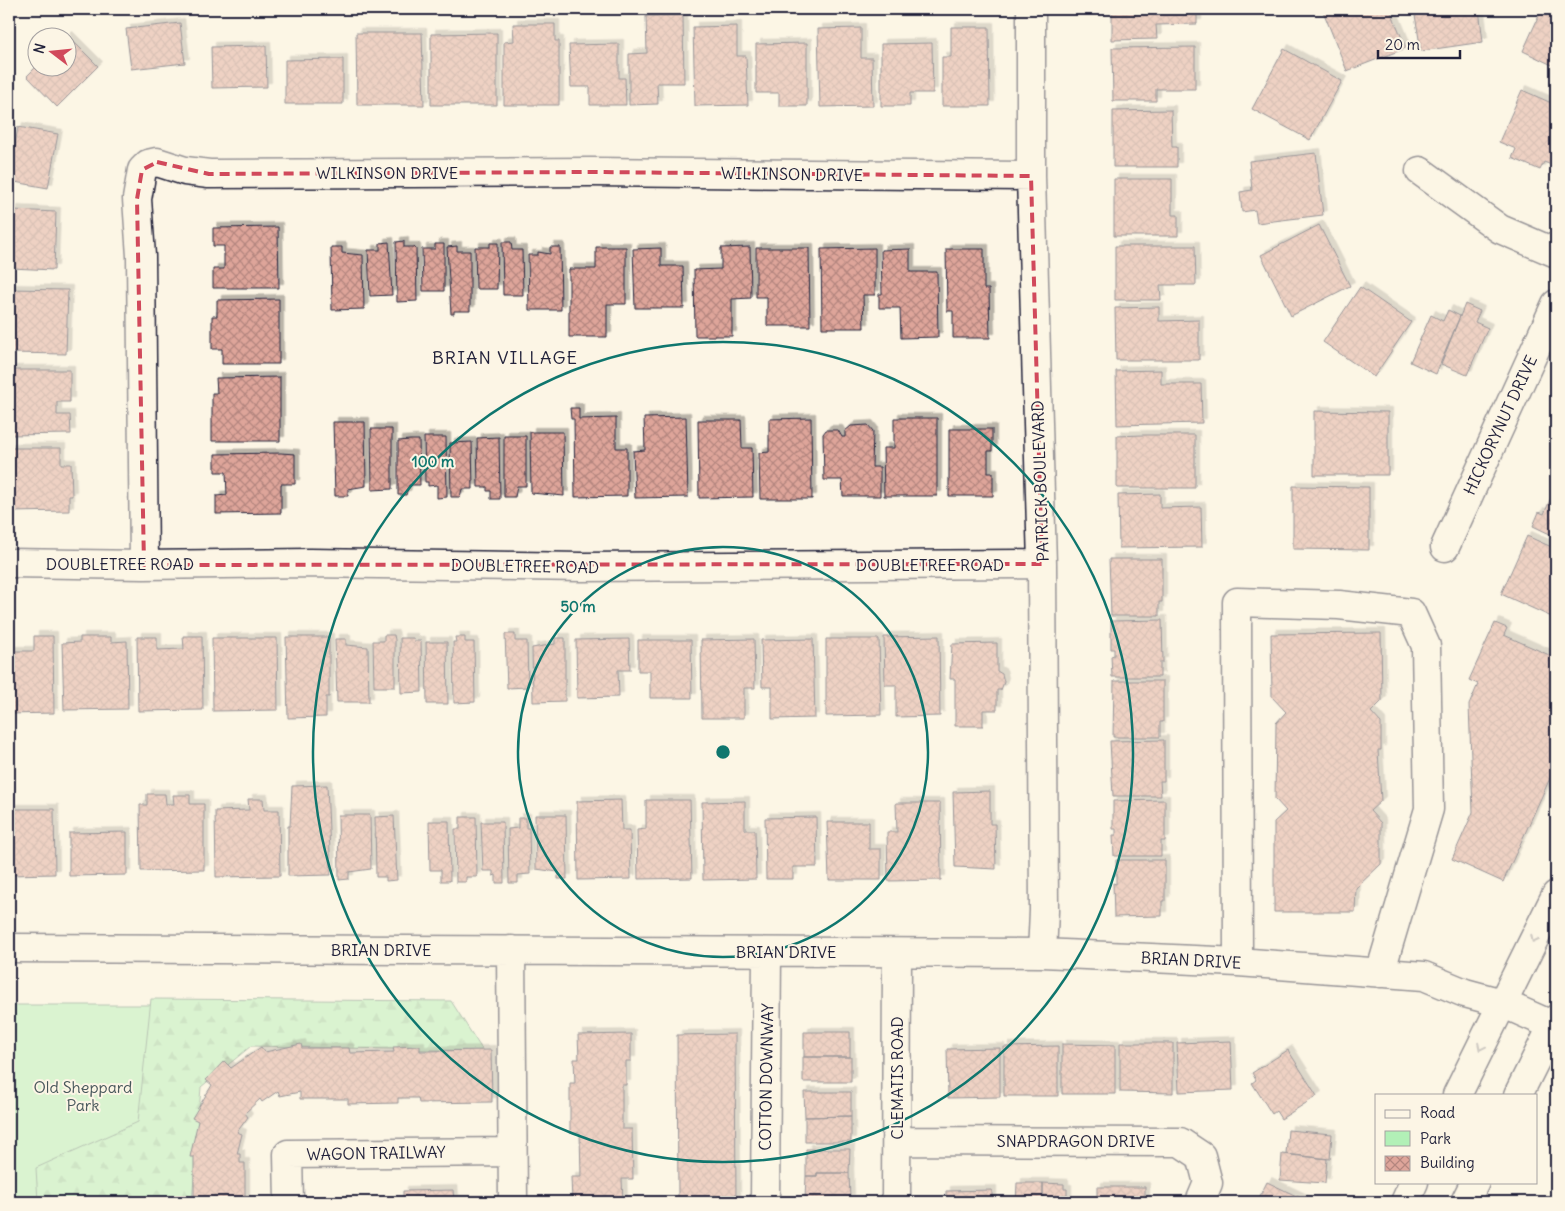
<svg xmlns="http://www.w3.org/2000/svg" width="1565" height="1211" font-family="Delius,sans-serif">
<defs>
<pattern id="forest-firs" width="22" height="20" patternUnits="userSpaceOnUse" patternTransform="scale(1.25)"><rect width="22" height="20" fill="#b2f0b7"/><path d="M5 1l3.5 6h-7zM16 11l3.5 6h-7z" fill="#99ce9e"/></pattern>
<pattern id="building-cross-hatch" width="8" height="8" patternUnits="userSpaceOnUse" patternTransform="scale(1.25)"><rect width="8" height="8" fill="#dea59a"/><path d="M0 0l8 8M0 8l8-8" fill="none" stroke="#b4867f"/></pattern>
<filter id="shadow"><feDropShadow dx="4.5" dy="-4.5" stdDeviation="0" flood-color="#0004"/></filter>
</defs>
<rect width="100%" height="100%" fill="#fcf5e5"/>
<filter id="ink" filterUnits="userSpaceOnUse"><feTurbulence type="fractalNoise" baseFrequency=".02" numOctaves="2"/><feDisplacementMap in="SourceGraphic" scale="10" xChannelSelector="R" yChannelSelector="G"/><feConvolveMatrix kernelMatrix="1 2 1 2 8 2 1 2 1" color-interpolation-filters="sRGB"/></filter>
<g filter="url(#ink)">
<path fill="#b2f0b7" stroke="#6a8979" d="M9 1005H175L155 1202H9Z"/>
<path fill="url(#forest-firs)" stroke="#6a8979" d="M151 999 451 1001 483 1051 251 1046 201 1087 192 1202H38L36 1168 138 1122Z"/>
<path fill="url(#building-cross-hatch)" stroke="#22223b" filter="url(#shadow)" d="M1112 9H1197V24L1156 25 1157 39 1112 40Z
M1327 9H1390L1406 48 1347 71 1323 11Z
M1414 9H1479L1483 42 1421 51Z
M1542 9H1556V67L1523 51Z
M683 15 684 83H657L658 104 629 105V54L647 53 646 16Z
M180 23 185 63 131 69 126 29Z
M513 24H555V41H559V105H504V42L514 41Z
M737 26V56H746L748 105 695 106 693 27Z
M951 27H989L990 106H942V57H951Z
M861 28V58H872L873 106 820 107 818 29Z
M356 33H422L424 105H357Z
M497 33V105H431V34Z
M68 36 98 66 57 107 27 76 38 65V68H68L66 38Z
M807 43V106H779V93H756V44Z
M932 43 933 93H910V106H881V44Z
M619 44V78H625L626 105H590V87H571L569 45Z
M266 46 267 87 212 88 211 47Z
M1195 47V89H1156V101H1113L1112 48Z
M1284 49 1342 81 1310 140 1252 109Z
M343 59V104H285V60Z
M1522 90 1556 105V167L1544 162 1540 170 1512 158 1516 149 1499 142Z
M1171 110 1172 147H1177V167H1113V111Z
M18 127 58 134 48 188 9 181Z
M1316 153 1323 215 1257 223 1255 210 1242 212 1240 192 1252 190 1249 161Z
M1114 179H1172V215H1178V236H1114Z
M13 210 56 212 54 270 10 268Z
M1319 225 1350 286 1291 316 1261 255Z
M278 227 279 288H213V269H224V246H213V228Z
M404 241V247H414L416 249 417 301 397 302 396 242Z
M389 242 392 295 370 296 368 250H380V243Z
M502 242H511L512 250H522L523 295H503Z
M490 243H498L497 289H476L475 247H490Z
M435 244H444V291H423L422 249H435Z
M457 246V251H470V311H454V314H451L447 247Z
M1115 246H1195L1196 285H1160L1161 300H1115Z
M331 247H342V253L363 255 364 309 332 310Z
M550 247H560L561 310H529L528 255H538V252L550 254Z
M596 247H626V304H607V337H569V269H596Z
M750 247 751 298 732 299V336H695L694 270 721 269V248Z
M661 248V266H683L684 308H635L633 249Z
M756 248H809L810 326H767V297H756Z
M875 248V295H863L864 328H822L821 249Z
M910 249V272H937L938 337 901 338 900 308H879V294H882L881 250Z
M946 249H984V289H989L990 338H953V311H947Z
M1360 287 1411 322 1374 377 1323 342Z
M9 289 68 290 66 354 9 353Z
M279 299V364H222V349H212V316H217V300Z
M1465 304 1480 311 1475 322 1488 328 1467 375 1441 364Z
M1159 307V321L1199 320V360H1116L1115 308Z
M1448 310 1460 316 1436 374 1410 362 1431 315 1443 321Z
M9 370H70V402H57V415H70L71 434 9 435Z
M1161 370V384H1201L1202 423 1117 425 1116 371Z
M280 377V441H212V393H217L216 378Z
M570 408H579V419L616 418V448H627V496L575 497 574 419H571Z
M1314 411 1388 412V475H1314Z
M686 417 688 497 635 498 633 451 645 450 644 418Z
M811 418 812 499H760L759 453 769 452V419Z
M894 418H937V496H884L883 448H894Z
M698 420H741L742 448H752L753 497 699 498Z
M333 422H365L366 486 348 489V496H335Z
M868 425 873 431 872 467H880V496H843L842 480H824L823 434 826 430H838L842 437H845V431L851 426Z
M371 429H392V489L372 490Z
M949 429H992V451H988V473H993V496H949Z
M530 432H563L564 496 531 493Z
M1143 435H1195V488H1117V436Z
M504 436H526V486H517L515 497H504Z
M424 437H446L447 497 437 498V485L428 486V482H425Z
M499 437 500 499H491V491H487V487H478L477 438Z
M410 440H419L420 485H409L406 495H398V441Z
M472 442 473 489H462L460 497H451L450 443Z
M9 448H61V464H71L72 496H69V511L9 512Z
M281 453 295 454V484H281V513L216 514V496L227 495 226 472H215V454Z
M1293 486 1369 487V550L1293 549Z
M1556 486V537L1533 526 1539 512 1544 514Z
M1160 494V508L1201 507 1202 547 1119 548 1118 495Z
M1527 536 1556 549V619L1501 594Z
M1109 559H1162V602H1159V616H1111Z
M1162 620 1163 662H1160V677H1112L1111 656 1114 655V649H1111V621Z
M1495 623 1507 628 1504 635 1556 658V765L1503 882 1452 859 1473 812 1469 705 1478 684 1469 680Z
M1381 633 1382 701 1371 712 1381 723V750H1378L1381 801 1370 811 1381 823V864L1356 888 1355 912H1274V822L1286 811 1275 799 1276 723 1286 712 1272 697 1271 634Z
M505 634H515V641H527L528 687 507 688Z
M384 635H394L395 640V687H374L373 641H384Z
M34 636H53L54 713 9 714V651H34Z
M183 636H202L203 710 138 711 137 637H157V650L184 649Z
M939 636 940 716 896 717V685H885L884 637Z
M80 637H111V642L127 641 128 709 64 710 62 643 80 642Z
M286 637H329V697H326V717L288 718Z
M455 637H465V642H474L475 702 454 703 453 642H456Z
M212 638H277L278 710 213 711Z
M400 638H413L414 641H421L422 692 401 693Z
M555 638H565V701L533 702 532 648 555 644Z
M335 639H346V645L368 647 369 702H337Z
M629 639 630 670H618L619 697 577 698 576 640Z
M754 639 755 688H744V718H702L701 640Z
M813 639 815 718 772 719V687H762L761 640Z
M826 639H879L881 715 826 716Z
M638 640H691L692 698H650V671H638Z
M426 642H447L448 704H427Z
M997 643V671L1002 674 1004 682 1001 690H997V710H983V726H955V679H950L952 644Z
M1114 681H1163V722H1160V737H1113Z
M1164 740V781H1160L1161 796H1113L1110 741Z
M327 785 331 875 288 876V826H290L292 786Z
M990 791V824H995L996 869 955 867 953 792Z
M147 794H165L166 804H174L173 795H190V804H204V870L141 871 140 805H147Z
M248 799H263L264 810H279L280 876 216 877 215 811 249 810Z
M621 800 622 830H630L631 879 578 880 577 801Z
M646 800H690L692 878 638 879 637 830 646 829Z
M1165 800V841H1161V856H1114L1113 835H1116V829H1113V801Z
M745 801V830H755L756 879 703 880 702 802Z
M896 803H940L941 880 888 881 887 832H897Z
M9 809H54L55 874 9 875Z
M338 815H370L371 869 349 872V879L339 880Z
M535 815H566L567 879H558V872L536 869Z
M394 816 397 880 386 881V877H376L375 817Z
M460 817H476L477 877H466V882H456L455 829H460Z
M816 817 817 867H793V879H766L765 818Z
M518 818H526V828H529L530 874 518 875V883H509L508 829 518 828Z
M429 821H449L450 881H441V870H430Z
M481 822H503L504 883H496V875L493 876V871H483Z
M827 822H869V849H881V880H829Z
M127 832V875L69 876V833Z
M1116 860H1165V901H1162V916L1114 917 1113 883 1116 884Z
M804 1032H850V1057H804Z
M631 1034V1061H626V1085H622V1129H632L633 1179H622L623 1202H572L571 1177H581L580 1133H570V1083H575L574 1059H579L578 1035Z
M735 1034 736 1202H678L677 1035Z
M1231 1041 1233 1090 1179 1092 1177 1043Z
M1120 1043H1173V1093L1120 1092Z
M301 1044 302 1048H349L350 1053 394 1052 393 1047 420 1046V1051L491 1050 492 1102 419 1103 418 1098H398V1103L348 1104V1099H300V1092L280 1096 278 1091 262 1102 260 1099 245 1113 248 1117 237 1132 242 1134 237 1154H240V1163H245V1202H189H194V1157H190L198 1121 192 1118 212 1085 206 1080 224 1061 231 1068 261 1047 265 1052Z
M1062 1044 1115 1045V1094H1062Z
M1058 1046V1096H1004V1047Z
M1000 1048V1097L948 1098 947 1049Z
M1288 1050 1317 1096 1281 1119 1276 1111 1272 1114 1252 1083 1256 1080 1252 1073Z
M803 1057H851V1082H803Z
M804 1092H851V1116L805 1117Z
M851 1116V1142H805V1117Z
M1288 1130 1332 1134 1330 1159 1286 1154Z
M806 1149H850L849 1173H817V1176H806Z
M1282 1154 1327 1159 1325 1183 1280 1180Z
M817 1173H849L850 1199H805L806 1176H817Z
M1267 1182 1307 1201 1306 1202H1257Z
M1017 1183H1043V1202H1016Z
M1043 1183 1064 1184V1189H1067V1202H1043Z
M1097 1187H1145V1202H1097Z
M453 1190 454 1200H501V1202H403V1191Z
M992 1190V1202H946V1191Z"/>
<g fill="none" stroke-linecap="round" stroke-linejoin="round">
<defs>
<path id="minor" d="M1031 9V176L1042 564 1044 911 1042 953
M1420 171 1500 229 1556 253
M1445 547 1556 304
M9 563 144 565 310 563 582 567 1042 564
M144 565 141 256 137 199 142 170 148 164 157 162 185 171 209 174 591 172 1031 176
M9 948 1042 953 1238 962 1424 976 1465 993 1502 1003 1556 1027
M511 950 513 1202
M1238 962 1237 602 1339 605 1411 613 1426 646 1429 809 1380 973
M898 1141 1180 1142 1201 1156 1208 1183 1200 1202
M289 1202 288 1154 512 1152
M765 1202 767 952
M896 1202 897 953"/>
<path id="major" d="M1457 1095 1556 895
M1518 1095 1556 1019
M1405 1202 1414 1182
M1465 1202 1475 1182"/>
</defs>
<use href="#minor" stroke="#22223b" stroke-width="31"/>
<use href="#major" stroke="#22223b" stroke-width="31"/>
<use href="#minor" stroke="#fcf5e5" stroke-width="28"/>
<use href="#major" stroke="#fcf5e5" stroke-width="28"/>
</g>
<defs><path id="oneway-chevron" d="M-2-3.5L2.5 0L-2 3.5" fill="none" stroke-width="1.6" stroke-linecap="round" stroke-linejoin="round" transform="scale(1.25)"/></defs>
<g stroke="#9a9698">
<use href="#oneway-chevron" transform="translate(1534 939) rotate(117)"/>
<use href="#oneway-chevron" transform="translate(1481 1047) rotate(116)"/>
</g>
</g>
<path d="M0 0H1565V1211H0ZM157 162 209 174 591 172 1031 176 1042 564 144 565 137 199 142 170Z" fill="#fcf5e5" fill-opacity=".55" fill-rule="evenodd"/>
<path fill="none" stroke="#d1495b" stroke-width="4" stroke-dasharray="10 6" stroke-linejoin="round" d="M157 162 209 174 591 172 1031 176 1042 564 144 565 137 199 142 170Z"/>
<g fill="none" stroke="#0f766e" stroke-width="2.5">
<circle cx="723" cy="752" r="205"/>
<circle cx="723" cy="752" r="410"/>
</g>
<g text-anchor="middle" stroke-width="4" stroke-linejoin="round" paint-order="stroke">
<g font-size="16" fill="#22223b" stroke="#fcf5e5">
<text x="387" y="179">WILKINSON DRIVE</text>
<text transform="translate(792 174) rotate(1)" y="6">WILKINSON DRIVE</text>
<text transform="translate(1500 425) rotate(-65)" y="6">HICKORYNUT DRIVE</text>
<text transform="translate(1040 481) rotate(-92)" y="6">PATRICK BOULEVARD</text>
<text x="120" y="570">DOUBLETREE ROAD</text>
<text x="930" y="571">DOUBLETREE ROAD</text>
<text transform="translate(525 566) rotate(1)" y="6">DOUBLETREE ROAD</text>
<text x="381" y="956">BRIAN DRIVE</text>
<text x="786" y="958">BRIAN DRIVE</text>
<text transform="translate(1191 960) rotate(3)" y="6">BRIAN DRIVE</text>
<text transform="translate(766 1077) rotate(-89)" y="6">COTTON DOWNWAY</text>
<text transform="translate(897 1078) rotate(-90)" y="6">CLEMATIS ROAD</text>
<text x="1076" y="1147">SNAPDRAGON DRIVE</text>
<text transform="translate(376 1153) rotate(-1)" y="6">WAGON TRAILWAY</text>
</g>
<g font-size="16" fill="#46565a" stroke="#fcf5e5">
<text x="83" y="1093">Old Sheppard<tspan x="83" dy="18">Park</tspan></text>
</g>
<g font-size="18" letter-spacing="1" fill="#22223b" stroke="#fcf5e5">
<text x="505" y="364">BRIAN VILLAGE</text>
</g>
</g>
<circle cx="723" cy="752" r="8" fill="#0f766e" stroke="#fcf5e5" stroke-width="2.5"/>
<g font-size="15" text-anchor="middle" font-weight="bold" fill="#0f766e" stroke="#fcf5e5" stroke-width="4" stroke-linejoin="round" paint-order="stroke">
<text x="433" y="467">100 m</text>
<text x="578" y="612">50 m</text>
</g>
<rect width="1565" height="1211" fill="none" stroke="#fcf5e5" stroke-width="30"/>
<rect x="15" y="15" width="1535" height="1181" fill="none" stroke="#22223b" stroke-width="2" filter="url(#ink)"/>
<rect x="1375" y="1094" width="162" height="90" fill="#fcf5e5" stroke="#a5a1a1"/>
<rect x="1385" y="1110" width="25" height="8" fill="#fcf5e5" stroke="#a5a1a1"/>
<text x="1420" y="1118" font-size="15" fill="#22223b">Road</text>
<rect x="1385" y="1131" width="25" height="15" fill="#b2f0b7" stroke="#a5a1a1"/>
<text x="1420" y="1144" font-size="15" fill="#22223b">Park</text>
<rect x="1385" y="1156" width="25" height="15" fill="url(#building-cross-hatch)" stroke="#a5a1a1"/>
<text x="1420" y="1168" font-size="15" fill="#22223b">Building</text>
<g transform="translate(52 52) rotate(286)"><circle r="24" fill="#fcf5e5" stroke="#a5a1a1"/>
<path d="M0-4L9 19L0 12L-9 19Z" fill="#d1495b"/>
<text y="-8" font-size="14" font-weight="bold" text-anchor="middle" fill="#22223b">N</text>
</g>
<path d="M1378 50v8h82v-8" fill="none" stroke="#22223b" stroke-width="2.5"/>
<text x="1385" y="50" font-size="15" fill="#22223b" stroke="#fcf5e5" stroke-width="4" paint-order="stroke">20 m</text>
</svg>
